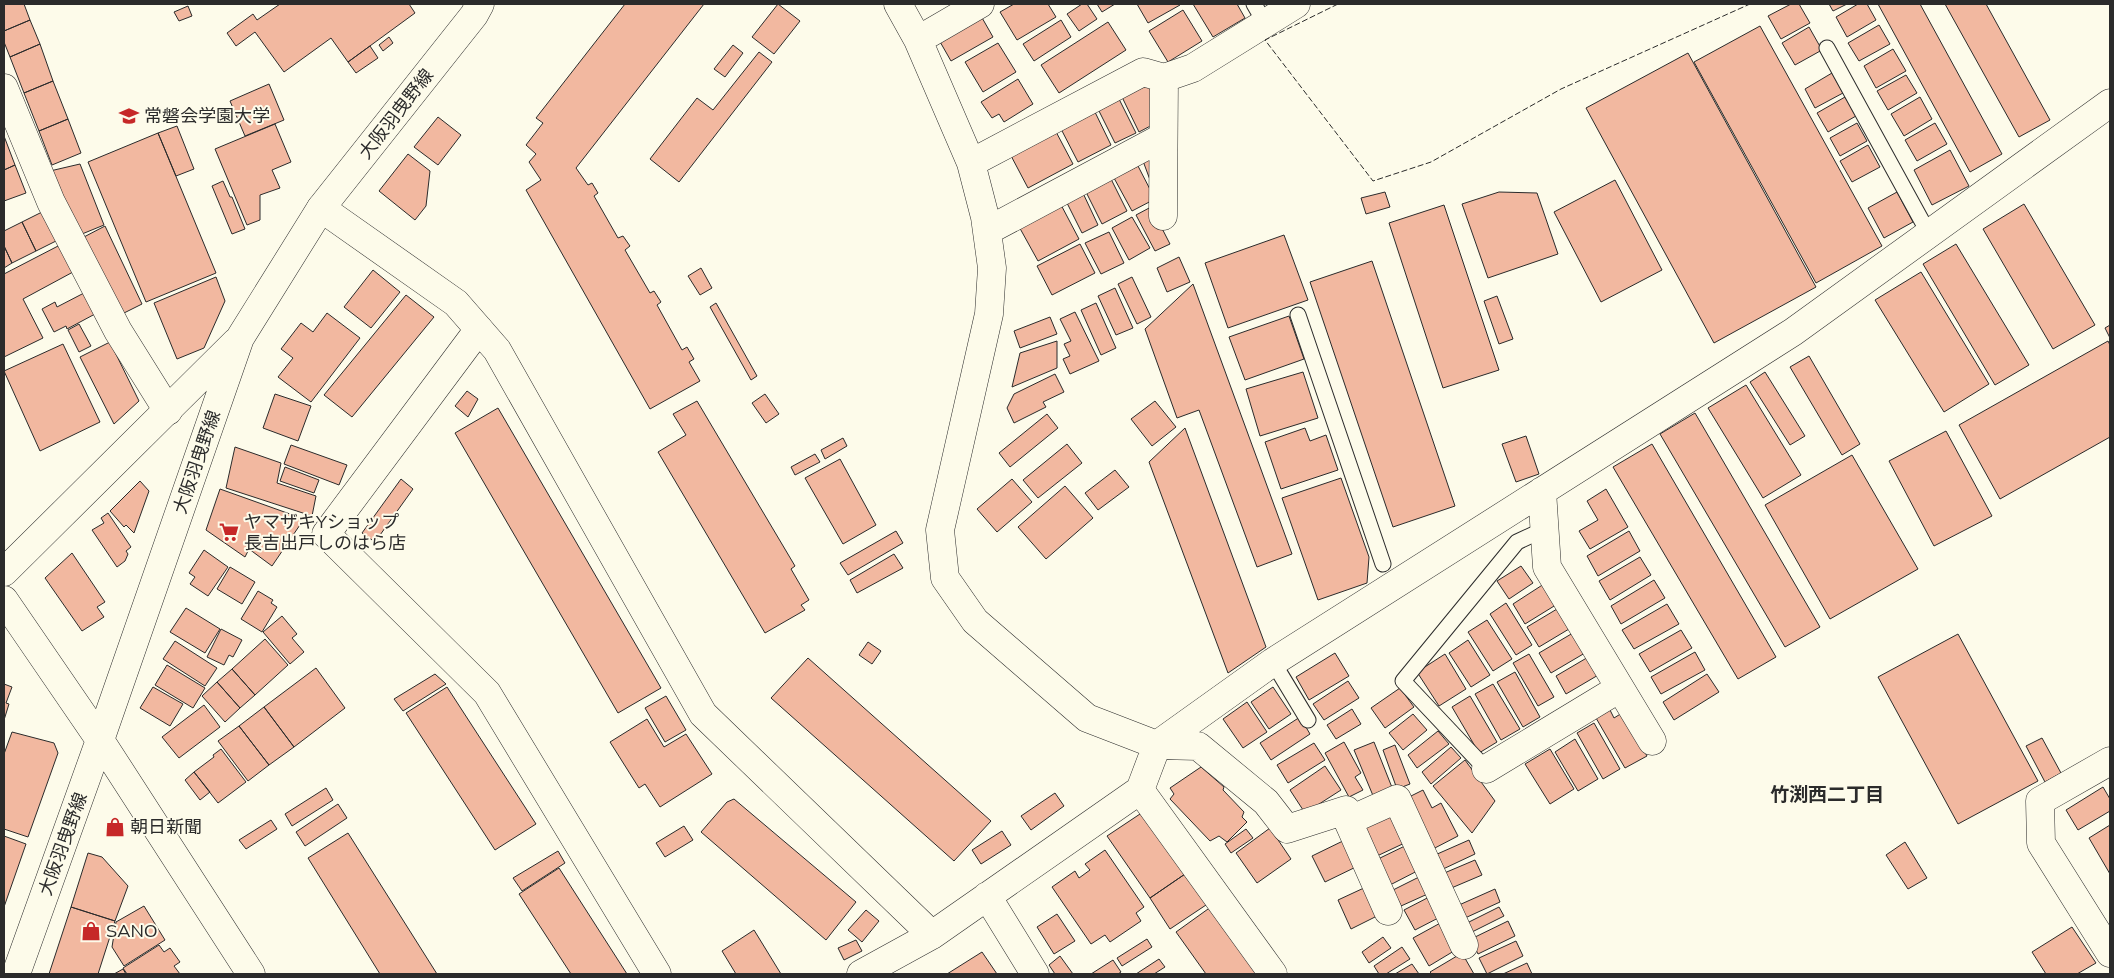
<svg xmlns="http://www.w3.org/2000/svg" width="2114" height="978" font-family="Mulish,'Noto Sans JP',sans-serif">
<rect width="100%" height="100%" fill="#fdfbea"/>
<path fill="#f2b8a0" stroke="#2b2b2b" d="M6 4H24L30 20 4 31V5Z
M280 4H409L415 13 348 62 331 38 284 72 255 32 236 46 227 33 253 14 257 20Z
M625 4H704L576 168 588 185 592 183 598 193 594 196 618 238 623 236 630 246 625 250 650 293 654 291 661 302 657 305 682 350 687 347 694 359 689 362 700 381 650 409 526 190 541 180 529 162 536 154 526 145 543 123 536 118Z
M778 4 800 21 774 54 752 37Z
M1014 4H1048L1056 17 1017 40 1000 12Z
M1082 4H1087L1097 19 1079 31 1067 14Z
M1097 4H1115L1102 12Z
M1137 4H1180V5L1148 23Z
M1193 4H1237L1245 18 1213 37Z
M1791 4H1799L1810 23 1781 39 1768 16Z
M1829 4H1847L1833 11Z
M1858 4H1867L1876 20 1847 37 1836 17Z
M1878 4H1920L2002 154 1970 172Z
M1945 4H1986L2050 120 2019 137Z
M188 6 192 16 179 21 174 12Z
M1183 10 1202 41 1168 62 1149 31Z
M981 16 993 37 951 61 939 40Z
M30 20 40 44 10 57 4 42V31Z
M1061 20 1071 37 1034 61 1023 44Z
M1108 22 1126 50 1059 93 1041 65Z
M1879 25 1890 44 1859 61 1848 43Z
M1760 26 1882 246 1816 283 1694 62Z
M1809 27 1822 50 1795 65 1782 43Z
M389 37 393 43 383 51 379 45Z
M998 43 1016 72 983 92 965 62Z
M40 44 53 81 24 93 10 57Z
M733 45 743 53 725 77 714 69Z
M370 46 378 58 356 73 348 62Z
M1893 49 1906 71 1876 88 1864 66Z
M759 52 772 62 679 182 650 159 697 98 713 110Z
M1688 53 1816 287 1714 343 1586 108Z
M1832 73 1843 93 1815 108 1805 89Z
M1906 75 1917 93 1888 110 1877 91Z
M1018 79 1033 104 1004 122 999 114 992 118 981 102Z
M53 81 68 119 39 131 24 93Z
M269 84 284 120 245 136 230 101Z
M1148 85 1157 103 1156 123 1139 132 1122 97Z
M1118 97 1136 133 1115 143 1097 107Z
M1845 97 1856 116 1828 132 1817 113Z
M1920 97 1932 119 1904 136 1891 114Z
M1093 108 1111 145 1078 162 1059 125Z
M438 117 461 135 438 165 414 147Z
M68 119 81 153 52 165 39 131Z
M1857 123 1867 141 1840 156 1830 138Z
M1935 123 1947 144 1917 161 1905 140Z
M275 124 291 162 272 170 280 188 260 195V220L247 225 215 149Z
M177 126 194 169 176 176 158 133Z
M1054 128 1073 164 1028 188 1009 152Z
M158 133 216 273 146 302 88 162Z
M4 136 15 165 4 170Z
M1868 145 1880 167 1852 182 1840 161Z
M1950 150 1969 186 1932 205 1914 170Z
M408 154 430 171 426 206 415 220 379 191Z
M1159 155 1153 188 1143 161Z
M80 164 104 225 82 234 50 171Z
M15 165 26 193 4 201V170Z
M1138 166 1155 199 1132 211 1114 178Z
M1110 177 1127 211 1102 224 1085 190Z
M1615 180 1662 270 1601 302 1554 212Z
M223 181 230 197H232L245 229 232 234 212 186Z
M1082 191 1098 225 1082 233 1065 199Z
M1385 192 1390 207 1366 214 1361 198Z
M1499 192 1537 193 1558 254 1488 278 1462 204Z
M1897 192 1913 222 1884 238 1868 208Z
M1059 201 1079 239 1038 261 1017 223Z
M2024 204 2095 325 2053 349 1983 229Z
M1444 205 1499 370 1443 388 1389 223Z
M1151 207 1170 244 1155 251 1136 215Z
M44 211 58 240 36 251 22 222Z
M1132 217 1150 248 1129 260 1112 228Z
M22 222 36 251 12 263 4 246V231Z
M105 226 142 304 120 315 82 238Z
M1109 232 1124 263 1101 274 1085 243Z
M1284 235 1308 300 1228 328 1205 263Z
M1080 244 1095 273 1052 295 1037 266Z
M1956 244 2029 365 1995 385 1923 264Z
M60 245 73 272 23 299 43 338 4 357V274Z
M4 246 12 263 4 268Z
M1179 257 1190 282 1167 292 1157 268Z
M1372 261 1455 506 1393 527 1310 282Z
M701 268 712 288 700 295 688 276Z
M373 270 400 292 371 328 344 307Z
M1921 272 1989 384 1944 412 1875 300Z
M216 277 225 301 204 348 177 359 154 303Z
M1132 277 1151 317 1137 324 1118 284Z
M1193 284 1292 554 1257 567 1199 410 1177 418 1145 329Z
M1115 288 1133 328 1116 335 1098 296Z
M84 293 95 314 67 329 66 326 54 332 42 309 55 302 57 307Z
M406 295 434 317 352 417 324 395Z
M1497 296 1513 339 1499 344 1484 301Z
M716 303 757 376 751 380 710 307Z
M1096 303 1116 348 1101 355 1081 310Z
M1075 312 1099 361 1070 374 1063 359 1070 356 1064 344 1071 341 1060 319Z
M327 313 360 338 311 402 278 377 293 358 281 349 301 323 313 332Z
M1289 316 1304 359 1245 380 1229 337Z
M1050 317 1057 334 1020 348 1014 331Z
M79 324 91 346 79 352 68 330Z
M2110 325V338L2105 328Z
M1057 341V368L1012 387 1020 353Z
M2108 341 2110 345V437L2000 499 1959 425Z
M110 342 139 401 114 424 80 357Z
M63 344 100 422 40 451 4 371Z
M1809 356 1860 444 1842 455 1790 367Z
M1303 372 1318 418 1260 436 1246 389Z
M1765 372 1805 436 1790 445 1750 382Z
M1055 374 1064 392 1043 402 1046 407 1014 423 1007 408 1014 394Z
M1746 385 1801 475 1763 498 1708 408Z
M467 391 478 399 468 417 455 406Z
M275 394 311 406 298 441 263 428Z
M765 394 779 414 766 423 752 403Z
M697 401 795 566 791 569 809 600 801 605 805 610 765 633 658 452 686 435 673 414Z
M1155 401 1176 427 1152 446 1131 419Z
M498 408 661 688 618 713 455 433Z
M1695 413 1820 627 1785 647 1660 434Z
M1047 414 1058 428 1010 467 999 453Z
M1185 428 1266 647 1228 673 1149 462Z
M1305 428 1310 441 1326 435 1338 470 1281 489 1265 442Z
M1946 431 1992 516 1934 546 1889 461Z
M1526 436 1539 474 1516 482 1502 444Z
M843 438 847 446 825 459 821 450Z
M1067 444 1082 463 1038 498 1023 480Z
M1652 444 1776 657 1738 679 1613 467Z
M291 445 347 465 339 485 284 464Z
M235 447 281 463 277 483 316 496 312 516 226 488Z
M815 454 820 462 795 475 791 467Z
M1852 455 1918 569 1830 619 1765 505Z
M840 459 876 525 843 544 805 478Z
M285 467 319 480 314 493 280 481Z
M1115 470 1129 487 1098 510 1085 493Z
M1341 478 1369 557 1367 583 1318 600 1282 498Z
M401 479 413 489 375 542 362 533Z
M1012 479 1032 502 997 532 977 509Z
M140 481 149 491 134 533 126 525 124 527 110 511Z
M1065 486 1093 518 1046 559 1018 527Z
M220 489 304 519 272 566 249 549 245 557 206 530Z
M1606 489 1628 527 1590 549 1579 531 1598 520 1587 501Z
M108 513 131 547 126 551 128 554 125 561 117 567 92 530 104 523 101 518Z
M896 531 903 543 848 575 840 563Z
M1629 531 1640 551 1598 576 1587 556Z
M204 550 228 567 208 596 190 584 195 577 189 573Z
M72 553 105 602 97 607 104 617 82 631 45 578Z
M894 554 903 568 857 593 850 580Z
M1640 557 1651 575 1610 600 1599 581Z
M1521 566 1533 583 1509 599 1497 581Z
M230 567 255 582 242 604 217 589Z
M1654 580 1665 598 1621 624 1611 606Z
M1547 582 1559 603 1525 624 1513 604Z
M258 591 273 600 271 603 277 607 262 632 241 619Z
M1506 603 1532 645 1516 655 1490 614Z
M1667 604 1679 624 1634 649 1622 630Z
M1562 606 1574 626 1539 647 1527 627Z
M186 608 220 629 205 653 170 632Z
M282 616 297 634 292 638 304 652 290 664 263 632Z
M1487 620 1512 659 1493 671 1468 632Z
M221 629 242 640 233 657 229 655 224 665 207 657Z
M1578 630 1590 650 1551 673 1539 653Z
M1681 630 1692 648 1650 672 1639 654Z
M1958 634 2038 781 1958 824 1878 677Z
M265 639 288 665 255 695 232 669Z
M1468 640 1490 675 1471 687 1449 653Z
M175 641 217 668 205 686 163 659Z
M868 642 881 651 872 664 859 655Z
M1695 652 1705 670 1661 694 1651 677Z
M1335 653 1349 676 1309 700 1296 677Z
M1445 654 1466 689 1439 706 1417 672Z
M1529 654 1554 697 1538 706 1513 663Z
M1590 656 1600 674 1566 694 1556 676Z
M808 658 991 821 954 861 771 698Z
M167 665 205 688 193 708 155 685Z
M316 668 345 708 294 747 264 707Z
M232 669 255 695 240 708 217 682Z
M1515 672 1540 717 1523 727 1497 682Z
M435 674 446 684 403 711 394 699Z
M1707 674 1719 692 1674 720 1663 702Z
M1348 681 1359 698 1324 720 1313 704Z
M217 682 240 708 225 722 202 696Z
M4 684 12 687 6 703 9 704 4 720Z
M1493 684 1520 729 1501 740 1475 694Z
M153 687 183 704 170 726 140 708Z
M447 687 536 824 495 850 406 713Z
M1273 687 1291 714 1269 729 1251 702Z
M1400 688 1414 707 1385 728 1371 708Z
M666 696 686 730 665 742 645 708Z
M1470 696 1497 742 1479 753 1452 707Z
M1247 702 1267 732 1243 748 1223 719Z
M204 705 220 727 179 758 162 737Z
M264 707 294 747 269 765 239 726Z
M1352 709 1361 724 1336 739 1327 725Z
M1610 710 1614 718 1622 713 1647 756 1625 768 1596 718Z
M1413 714 1427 730 1403 750 1389 733Z
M1300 717 1310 734 1271 760 1260 743Z
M647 719 664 747 686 734 712 774 660 807 645 784 639 788 610 742Z
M1594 723 1620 769 1603 779 1577 733Z
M239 726 269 765 248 781 218 741Z
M1438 731 1449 744 1417 768 1408 755Z
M12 732 54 743 58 753 28 837 4 829V754Z
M2042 738 2061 773 2045 782 2026 746Z
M1575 739 1598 779 1578 791 1555 752Z
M1344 742 1361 773 1355 777 1363 790 1349 797 1325 753Z
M1374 742 1393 790 1374 798 1354 750Z
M1314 743 1325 760 1288 783 1277 765Z
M1395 745 1410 784 1397 789 1383 750Z
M1451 747 1461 758 1431 784 1422 772Z
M221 749 246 782 218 803 194 772 214 757 213 755Z
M1550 749 1574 789 1550 804 1525 764Z
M1465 760 1495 801 1472 833 1433 786Z
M1325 766 1341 790 1305 813 1290 790Z
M1201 767 1224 787 1223 790 1244 812 1242 817 1247 822 1227 842 1219 836 1210 841 1170 799 1174 794 1170 788Z
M194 772 210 792 200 800 185 780Z
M2103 787 2110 799V811L2078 830 2066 810Z
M326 788 333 800 292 826 285 814Z
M1423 790 1432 808 1441 803 1458 836 1431 850 1405 799Z
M1055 793 1064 806 1031 830 1021 816Z
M734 799 856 902 826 940 701 832 727 802Z
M338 804 347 818 305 846 296 832Z
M1396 807 1411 840 1377 856 1361 824Z
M1146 810 1188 872 1150 898 1107 836Z
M271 820 277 829 246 849 239 840Z
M2110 825V874L2089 838Z
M684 826 693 840 665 857 656 843Z
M1270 828 1291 859 1257 883 1236 853Z
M1246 829 1253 838 1231 853 1225 844Z
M1002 831 1011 845 981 864 972 850Z
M348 833 437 974H380L308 858Z
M4 836 26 844 4 907Z
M1349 838 1362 864 1325 882 1312 856Z
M1469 840 1475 854 1441 870 1435 855Z
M1905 842 1927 878 1908 889 1886 855Z
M1411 843 1423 868 1390 885 1378 859Z
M1105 850 1144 907 1136 913 1141 921 1110 942 1105 935 1091 944 1052 887 1075 871 1079 878 1090 870 1085 864Z
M558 851 565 863 522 891 513 878Z
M88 853 102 857 128 886 115 921 71 907Z
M1475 860 1482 875 1449 889 1442 874Z
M559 868 627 974H571L519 894Z
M1188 872 1209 903 1170 929 1150 898Z
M1423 875 1432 892 1401 906 1393 890Z
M1366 887 1379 915 1351 929 1338 900Z
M1495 889 1500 902 1465 918 1459 905Z
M1433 895 1444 915 1415 930 1404 910Z
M1215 904 1265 974H1206L1176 932Z
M144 906 165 940 124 966 112 947 116 922Z
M71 907 115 921 98 974H49Z
M1499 907 1504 916 1470 933 1465 924Z
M866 910 879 921 862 942 848 930Z
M1057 914 1075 941 1054 954 1037 927Z
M1444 921 1459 948 1429 966 1413 938Z
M1508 921 1515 936 1478 954 1471 939Z
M2072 927 2096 963 2077 974H2046L2032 952Z
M754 930 781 974H736L722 951Z
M1383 937 1391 948 1369 963 1362 952Z
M1147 939 1152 947 1122 966 1117 958Z
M856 940 862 951 844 960 838 948Z
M1516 941 1523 956 1487 974 1479 958Z
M159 945 164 952 170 948 180 962 174 966 180 974H127L123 968Z
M1402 947 1410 959 1386 974H1379L1374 966Z
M982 952 997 974H947Z
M1462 953 1474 974H1432L1430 972Z
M1060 956 1073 974H1055L1049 965Z
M1159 959 1165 967 1154 974H1136Z
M1113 960 1121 972 1118 974H1091Z
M1527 963 1532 974H1503Z
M1412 964 1419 974H1395Z
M123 969 126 974H114Z"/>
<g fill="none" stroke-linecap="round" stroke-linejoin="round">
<defs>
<path id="lane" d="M1254 4 1265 23
M1827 48 1929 234
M1298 315 1383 564
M1273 662 1308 720
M1486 769 1403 681 1517 542 1545 529"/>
<path id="street" d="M898 4 918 40 971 163 985 217 992 268 989 314 940 530 945 578 975 621 1087 718 1157 745 1198 746 1266 802 1287 829 1346 810 1348 821 1388 911
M918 40 980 4
M4 88 51 202 118 331 168 411
M971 163 1143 72 1164 78 1193 68 1296 4
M321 208 456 303 497 350 703 714 932 935
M1163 216 1164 78
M987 231 1163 137
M479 329 326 534 487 693 657 974
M1542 491 1547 567 1652 741
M2110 761 2040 801 2041 843 2110 953
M1486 769 1620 688
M1140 790 1273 974
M1348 821 1397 799 1464 945
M987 896 1035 974
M861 974 932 935 1140 790 1157 745 1273 662 1793 332 2110 103"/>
<path id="secondary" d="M4 572 236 342
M4 600 100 740 251 974
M16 974 100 740 240 338 321 208 474 15 480 4"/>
</defs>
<use href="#lane" stroke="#2b2b2b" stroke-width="17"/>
<use href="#street" stroke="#2b2b2b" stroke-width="29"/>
<use href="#secondary" stroke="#2b2b2b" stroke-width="29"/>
<use href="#lane" stroke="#fdfbea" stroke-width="15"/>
<use href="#street" stroke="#fdfbea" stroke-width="28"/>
<use href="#secondary" stroke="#fdfbea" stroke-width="28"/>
<path stroke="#2b2b2b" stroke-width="1" stroke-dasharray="6 2.5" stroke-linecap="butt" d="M1338 4 1265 40 1373 181 1431 162 1561 89 1750 4"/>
</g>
<defs>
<symbol id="university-bare" viewBox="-9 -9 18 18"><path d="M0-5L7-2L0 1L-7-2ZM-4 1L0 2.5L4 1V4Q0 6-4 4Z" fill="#c62828" stroke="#fdfbea" stroke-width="2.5" paint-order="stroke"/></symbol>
<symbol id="supermarket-bare" viewBox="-9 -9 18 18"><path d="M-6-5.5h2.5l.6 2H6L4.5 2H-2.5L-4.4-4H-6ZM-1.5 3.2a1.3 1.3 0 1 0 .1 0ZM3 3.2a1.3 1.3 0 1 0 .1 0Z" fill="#c62828" stroke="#fdfbea" stroke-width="2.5" paint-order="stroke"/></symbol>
<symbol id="shop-bare" viewBox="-9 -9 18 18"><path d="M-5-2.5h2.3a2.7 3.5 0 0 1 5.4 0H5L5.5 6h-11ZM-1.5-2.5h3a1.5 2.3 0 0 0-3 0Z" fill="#c62828" stroke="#fdfbea" stroke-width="2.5" paint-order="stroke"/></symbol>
</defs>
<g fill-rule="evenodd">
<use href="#university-bare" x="115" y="102" width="28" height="28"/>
<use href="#supermarket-bare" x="215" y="518" width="28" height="28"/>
<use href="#shop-bare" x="101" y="813" width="28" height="28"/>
<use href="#shop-bare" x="77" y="917" width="28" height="28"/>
</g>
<g text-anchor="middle" stroke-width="4" stroke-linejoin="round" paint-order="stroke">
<g font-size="18" fill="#2b2b2b" stroke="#fdfbea">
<text transform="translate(396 114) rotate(-52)" y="6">大阪羽曳野線</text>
<text transform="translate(197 462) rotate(-71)" y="6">大阪羽曳野線</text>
<text transform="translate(63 844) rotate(-70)" y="6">大阪羽曳野線</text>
</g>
<g font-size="18" fill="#2b2b2b" stroke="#fdfbea" text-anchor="start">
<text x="144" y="122">常磐会学園大学</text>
<text x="244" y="528">ヤマザキYショップ<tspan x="244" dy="21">長吉出戸しのはら店</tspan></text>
<text x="130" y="833">朝日新聞</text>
<text x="106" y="937">SANO</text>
</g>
<g font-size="19" font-weight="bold" fill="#2b2b2b" stroke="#fdfbea">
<text x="1827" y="801">竹渕西二丁目</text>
</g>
</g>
<rect width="2114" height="978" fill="none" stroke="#2b2b2b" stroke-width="10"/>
</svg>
